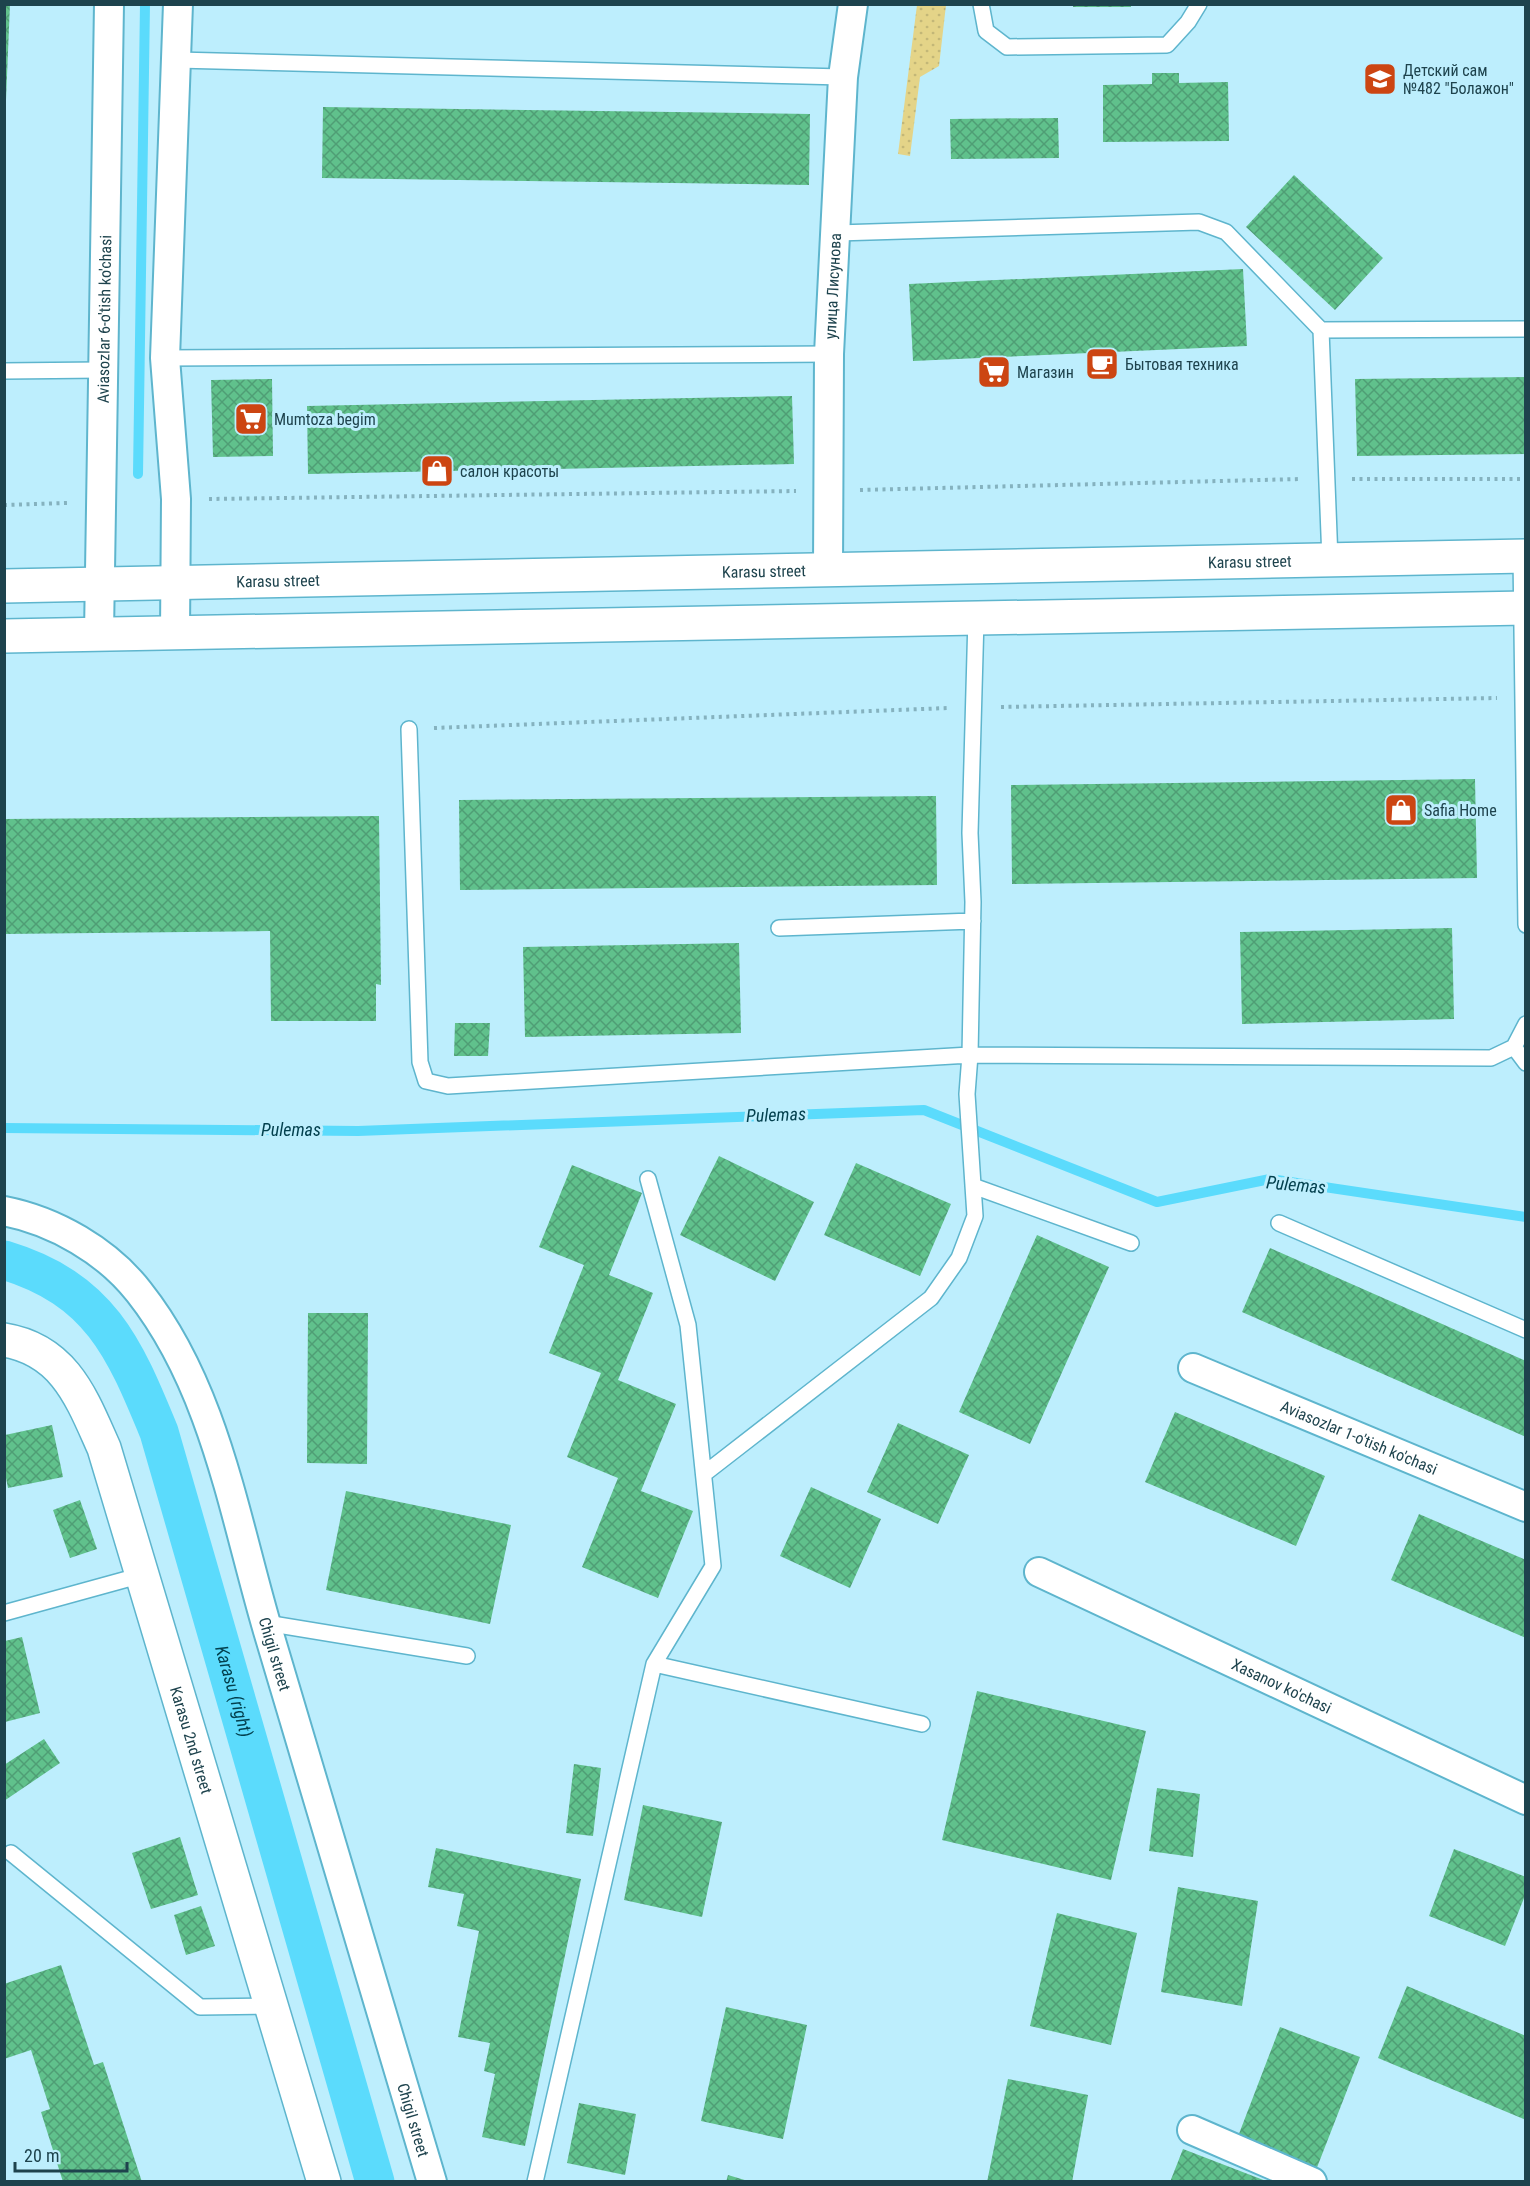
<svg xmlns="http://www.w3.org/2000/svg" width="1530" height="2186" font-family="'Roboto Condensed',sans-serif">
<defs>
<pattern id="grass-dots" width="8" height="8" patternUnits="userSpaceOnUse" patternTransform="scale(1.5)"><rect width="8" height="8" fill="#e4d488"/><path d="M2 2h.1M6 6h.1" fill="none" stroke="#c3b777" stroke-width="1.8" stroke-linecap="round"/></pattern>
<pattern id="building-cross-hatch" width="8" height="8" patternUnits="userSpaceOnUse" patternTransform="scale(1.5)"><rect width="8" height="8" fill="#60c18c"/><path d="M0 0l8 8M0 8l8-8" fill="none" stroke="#4f9e75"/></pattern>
</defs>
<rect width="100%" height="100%" fill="#bdeefd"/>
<path fill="url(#grass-dots)" d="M917 5H946L939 66 920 77 910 156 898 154Z"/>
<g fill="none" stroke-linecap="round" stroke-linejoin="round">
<path stroke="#5bdbfc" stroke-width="10" d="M138 474 145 4
M4 1128 358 1131 924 1110 1157 1202 1270 1179 1526 1217"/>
<path stroke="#5bdbfc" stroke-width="39" id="s1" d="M4 1260C100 1289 124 1347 159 1432L375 2182"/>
</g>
<path fill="url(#building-cross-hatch)" d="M4 4H10L6 100H4Z
M1073 4H1131V7H1073Z
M1152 73H1179V83L1228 82 1229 141 1103 142V85L1152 84Z
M323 107 810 114 809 185 322 178Z
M1058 118 1059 158 951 159 950 119Z
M1294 175 1383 258 1335 310 1246 227Z
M1243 269 1247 346 913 361 909 284Z
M1526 377V454L1357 456 1355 379Z
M272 379 273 456 213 457 211 380Z
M792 396 794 464 308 474 307 406Z
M1475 779 1477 878 1012 884 1011 785Z
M936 796 937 885 460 890 459 800Z
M379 816 381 985 376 984V1021H271L270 931 4 934V819Z
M1452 928 1454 1019 1242 1024 1240 932Z
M739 943 741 1033 525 1037 523 947Z
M455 1023H490L488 1056H454Z
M719 1156 814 1202 775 1281 680 1235Z
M856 1163 951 1204 920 1276 824 1235Z
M572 1165 642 1193 609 1275 653 1293 618 1380 676 1404 641 1491 693 1511 658 1598 582 1567 618 1478 567 1457 601 1373 549 1353 584 1265 539 1247Z
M1037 1235 1109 1267 1030 1444 959 1412Z
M1270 1248 1526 1361V1437L1242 1312Z
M308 1313H368L367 1464 307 1463Z
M1175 1412 1325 1476 1296 1546 1145 1482Z
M898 1423 969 1455 938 1524 867 1492Z
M52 1425 63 1477 8 1488 5 1473V1435Z
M811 1487 881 1519 850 1588 780 1556Z
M346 1491 511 1525 490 1624 326 1590Z
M80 1500 97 1549 70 1558 53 1510Z
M1419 1514 1526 1560V1638L1391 1580Z
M22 1637 40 1713 5 1722V1641Z
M977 1691 1146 1731 1111 1880 942 1840Z
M44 1739 60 1763 4 1801V1765Z
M574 1764 601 1768 593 1836 566 1833Z
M1157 1788 1200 1794 1193 1857 1149 1851Z
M643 1805 722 1822 702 1917 624 1900Z
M180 1837 198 1895 151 1909 132 1853Z
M436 1848 581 1879 525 2146 482 2137 495 2074 484 2071 490 2043 458 2037 479 1931 457 1926 464 1894 428 1887Z
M1454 1849 1526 1877V1893L1505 1946 1429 1916Z
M1178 1887 1258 1901 1242 2006 1161 1992Z
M201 1906 215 1946 186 1955 174 1915Z
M1057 1913 1137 1933 1111 2045 1030 2026Z
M61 1965 94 2065 103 2062 142 2182H63L41 2112 50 2109 31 2050 4 2059V1984Z
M1407 1986 1526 2036V2120L1378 2058Z
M726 2007 807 2025 783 2139 701 2121Z
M1280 2027 1360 2057 1316 2170 1237 2139Z
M1008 2079 1088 2095 1072 2182H987Z
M579 2103 636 2114 625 2175 567 2163Z
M1183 2149 1266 2181V2182H1170Z
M728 2175 748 2181V2182H726Z"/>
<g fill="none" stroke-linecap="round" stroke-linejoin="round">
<defs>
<path id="service" d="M981 4 986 31 1007 47 1167 45 1188 22 1199 4
M177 60 843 77
M837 233 1199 222 1226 232 1321 330
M165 358 829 354
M4 371 102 370
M1521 556 1526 925
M1330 560 1321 330 1526 329
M409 729 420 1062 426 1081 448 1086 970 1055 973 902 970 833 976 618
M779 928 973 921
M1514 1047 1526 1063
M973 1186 1131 1243
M1279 1223 1526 1330
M704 1474 931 1298 959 1258 975 1216 967 1094 970 1055 1491 1058 1514 1047 1526 1024
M4 1613 142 1575
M266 1623 467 1656
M654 1664 922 1724
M11 1853 200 2007 271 2006
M535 2182 654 1664 713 1566 688 1325 648 1179"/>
<g id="minor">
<path id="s2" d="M828 570 829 354 843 77 853 4"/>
<path d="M175 633 176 499 165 358 178 4"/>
<path id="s3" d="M99 634 109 4"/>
<path id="s4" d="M4 1211C55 1221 107 1251 139 1292 215 1388 234 1516 268 1631 323 1814 377 1998 432 2182"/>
<path id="s5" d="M1193 1368 1526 1507"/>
<path id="s6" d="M1039 1572 1526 1800"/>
<path d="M1192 2130 1312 2182"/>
</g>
<g id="tertiary">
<path id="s7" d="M4 1340C65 1350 82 1399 104 1448L324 2182"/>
</g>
<g id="secondary">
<path id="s8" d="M4 586 1526 556"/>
<path d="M4 636 1526 608"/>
</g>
</defs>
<use href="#service" stroke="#5eb5cd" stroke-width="18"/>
<use href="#minor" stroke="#5eb5cd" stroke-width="32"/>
<use href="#tertiary" stroke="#5eb5cd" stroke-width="36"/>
<use href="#secondary" stroke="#5eb5cd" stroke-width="36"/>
<path stroke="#85b2bf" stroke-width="4" stroke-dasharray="3 4.5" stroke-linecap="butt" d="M1352 479H1526
M860 490 1300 479
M209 499 796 491
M4 505 67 503
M1001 707 1497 698
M434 728 948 708"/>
<use href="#service" stroke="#fff" stroke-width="15"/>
<use href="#minor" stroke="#fff" stroke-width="28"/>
<use href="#tertiary" stroke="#fff" stroke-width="33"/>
<use href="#secondary" stroke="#fff" stroke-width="33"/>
</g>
<defs>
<symbol id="school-square" viewBox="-11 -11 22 22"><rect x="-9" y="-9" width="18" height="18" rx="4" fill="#cc4512" stroke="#bdeefd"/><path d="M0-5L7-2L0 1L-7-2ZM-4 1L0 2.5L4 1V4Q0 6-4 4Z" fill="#fff"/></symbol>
<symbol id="cafe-square" viewBox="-11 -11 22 22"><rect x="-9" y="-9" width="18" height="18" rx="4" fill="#cc4512" stroke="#bdeefd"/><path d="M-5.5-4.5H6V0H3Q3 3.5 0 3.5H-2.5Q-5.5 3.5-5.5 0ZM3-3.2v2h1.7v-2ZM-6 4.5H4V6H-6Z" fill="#fff"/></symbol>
<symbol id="supermarket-square" viewBox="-11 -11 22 22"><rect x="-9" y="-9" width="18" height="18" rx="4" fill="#cc4512" stroke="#bdeefd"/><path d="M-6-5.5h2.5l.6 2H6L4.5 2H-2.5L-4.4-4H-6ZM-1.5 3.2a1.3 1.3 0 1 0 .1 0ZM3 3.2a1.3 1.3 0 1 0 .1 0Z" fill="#fff"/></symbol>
<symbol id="shop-square" viewBox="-11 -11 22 22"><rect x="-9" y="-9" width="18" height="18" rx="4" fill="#cc4512" stroke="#bdeefd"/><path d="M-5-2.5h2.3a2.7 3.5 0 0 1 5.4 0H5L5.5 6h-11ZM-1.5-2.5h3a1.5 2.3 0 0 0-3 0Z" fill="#fff"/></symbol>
</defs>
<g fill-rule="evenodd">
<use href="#school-square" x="1361" y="60" width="38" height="38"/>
<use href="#cafe-square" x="1083" y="345" width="38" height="38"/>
<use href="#supermarket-square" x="975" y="353" width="38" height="38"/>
<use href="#supermarket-square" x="232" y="400" width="38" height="38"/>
<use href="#shop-square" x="418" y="452" width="38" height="38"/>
<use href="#shop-square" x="1382" y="791" width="38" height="38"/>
</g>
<g text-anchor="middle" stroke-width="6" stroke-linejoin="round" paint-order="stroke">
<g font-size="16" fill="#1e434d" stroke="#bdeefd" text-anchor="start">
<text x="1403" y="76">Детский сам<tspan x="1403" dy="18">№482 "Болажон"</tspan></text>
<text x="1125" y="370">Бытовая техника</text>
<text x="1017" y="378">Магазин</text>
<text x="274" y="425">Mumtoza begim</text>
<text x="460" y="477">салон красоты</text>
<text x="1424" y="816">Safia Home</text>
</g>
<g font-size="16" fill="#1e434d" stroke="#bdeefd">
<text dy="6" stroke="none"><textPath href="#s2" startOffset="284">улица Лисунова</textPath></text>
<text dy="6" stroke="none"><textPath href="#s3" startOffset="315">Aviasozlar 6-o'tish ko'chasi</textPath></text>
<text dy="6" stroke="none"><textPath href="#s8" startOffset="1246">Karasu street</textPath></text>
<text dy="6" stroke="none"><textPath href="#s8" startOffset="760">Karasu street</textPath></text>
<text dy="6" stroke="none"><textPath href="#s8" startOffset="274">Karasu street</textPath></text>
<text dy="6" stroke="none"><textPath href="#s5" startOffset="180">Aviasozlar 1-o'tish ko'chasi</textPath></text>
<text dy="6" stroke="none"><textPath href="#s4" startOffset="550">Chigil street</textPath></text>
<text dy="6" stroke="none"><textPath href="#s6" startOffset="268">Xasanov ko'chasi</textPath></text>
<text dy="6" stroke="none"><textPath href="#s7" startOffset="460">Karasu 2nd street</textPath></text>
<text dy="6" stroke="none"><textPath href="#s4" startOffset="1036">Chigil street</textPath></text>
</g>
<g font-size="18" font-style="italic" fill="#03404e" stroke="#bdeefd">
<text transform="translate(776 1115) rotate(-2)" y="6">Pulemas</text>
<text x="291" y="1136">Pulemas</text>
<text transform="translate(1296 1185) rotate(5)" y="6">Pulemas</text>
<text dy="6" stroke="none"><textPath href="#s1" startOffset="512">Karasu (right)</textPath></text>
</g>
</g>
<rect width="1530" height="2186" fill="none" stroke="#1e434d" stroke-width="12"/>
<path d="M15 2162v9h112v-9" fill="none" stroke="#1e434d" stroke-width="3"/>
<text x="24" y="2162" font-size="18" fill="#1e434d" stroke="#bdeefd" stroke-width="4.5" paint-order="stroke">20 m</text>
</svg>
